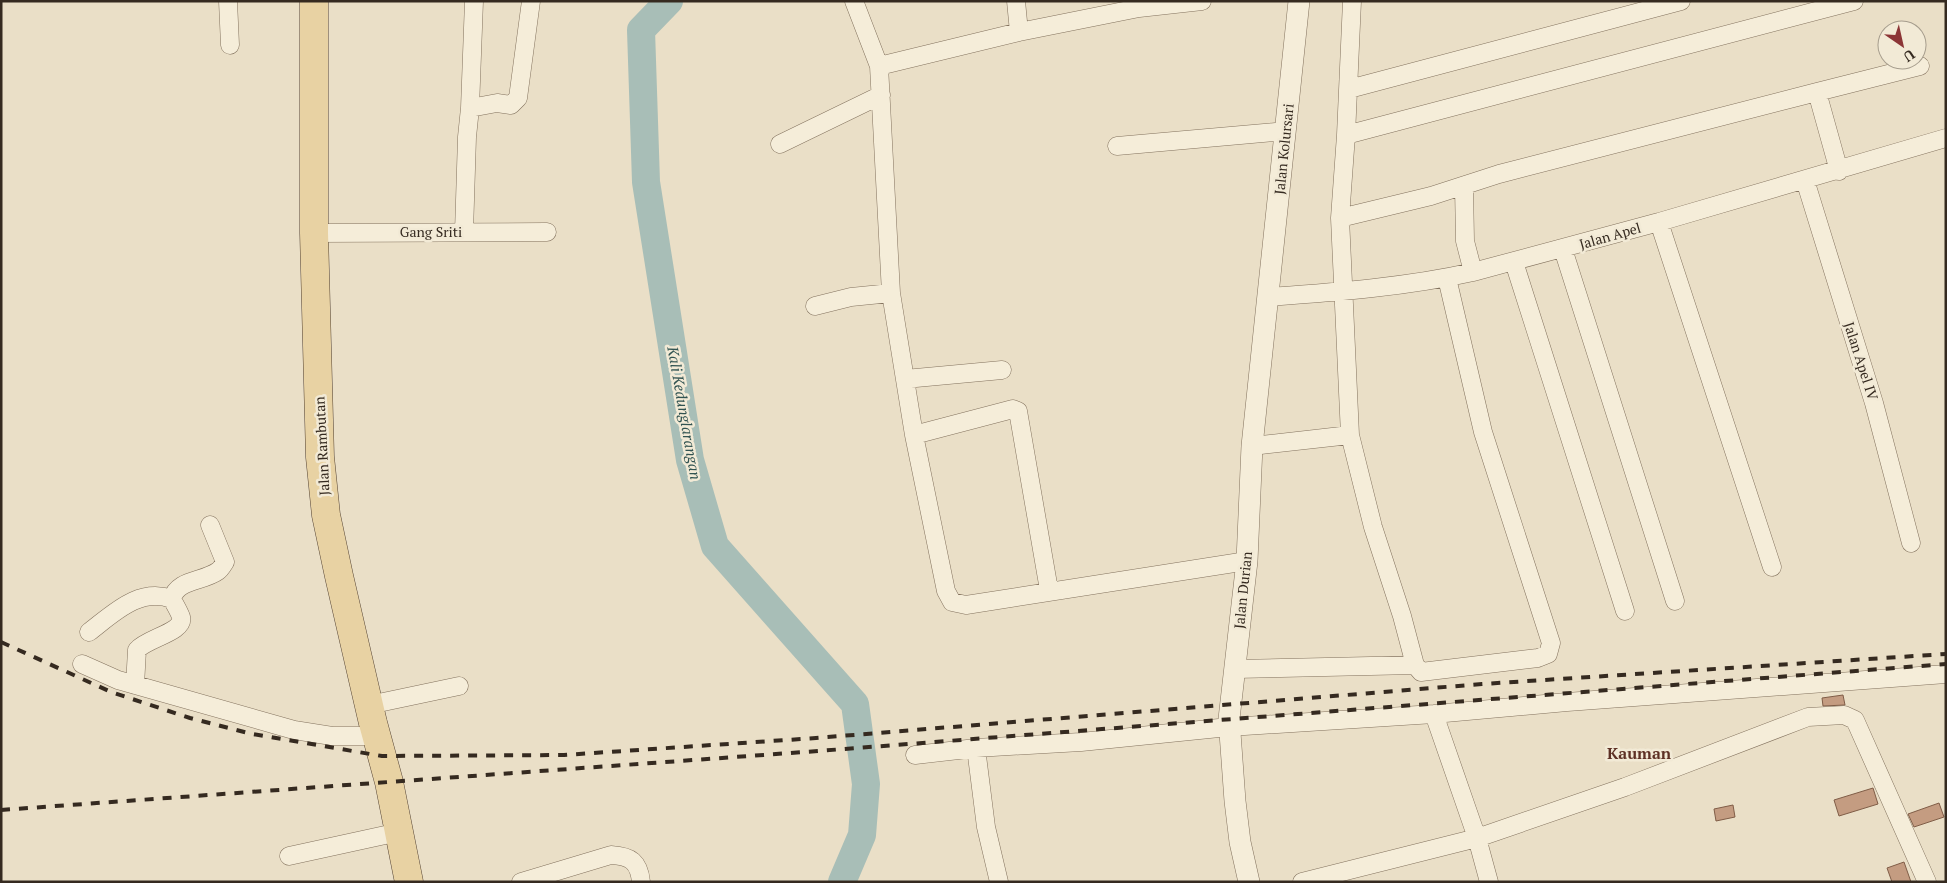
<svg xmlns="http://www.w3.org/2000/svg" width="1947" height="883" font-family="'PT Serif',serif">
<rect width="100%" height="100%" fill="#eadfc7"/>
<g fill="none" stroke-linecap="round" stroke-linejoin="round">
<path stroke="#a8beb7" stroke-width="28" d="M669 1 641 30 646 182 690 460 715 546 855 704 866 784 862 835 842 882"/>
</g>
<path fill="#c49c81" stroke="#805d47" d="M1843 695 1845 705 1823 706 1822 698Z
M1873 788 1878 804 1839 816 1834 800Z
M1939 803 1944 817 1914 827 1908 814Z
M1733 805 1735 817 1716 821 1714 809Z
M1904 862 1911 882H1892L1887 868Z"/>
<g fill="none" stroke-linecap="round" stroke-linejoin="round">
<defs>
<path id="minor" d="M228 1 230 45
M854 1 879 66 891 293 914 435 946 591 952 602 966 605 1247 561
M1016 1 1019 32
M1352 1 1346 135 1340 218 1350 435 1373 527 1402 616 1415 665 1421 672 1538 658 1548 654 1551 643 1483 432 1447 278
M879 66 1019 32 1139 8 1202 1
M1349 89 1681 1
M1817 92 1920 66
M470 108 474 1
M1346 135 1854 1
M780 144 881 95
M1117 146 1286 131
M1805 180 1874 403 1911 543
M1464 186 1465 241 1473 272
M1340 218 1431 196 1499 174 1817 92 1839 171
M1659 222 1772 567
M464 232 467 137 470 108 497 103 511 105 518 98 531 1
M314 233 547 232
M1563 249 1675 601
M1514 262 1625 611
M1268 297C1336 292 1406 287 1473 272L1659 222 1946 138
M815 306 851 297 891 293
M905 379 1002 370
M914 435 1013 409 1018 411 1049 590
M1252 446 1350 435
M89 632C114 613 139 587 172 599
M82 664 118 680 294 730 332 736H376
M1235 669 1415 665
M135 685 137 650C147 638 185 632 181 617 179 611 175 605 172 599 177 579 203 582 218 571 221 569 223 565 225 562L210 525
M369 705 459 686
M1434 714 1477 838 1489 882
M976 748 986 827 999 882
M915 755 976 748 1081 742 1229 727 1434 714 1567 702 1946 674
M289 856 399 832
M521 882 611 855C631 856 639 862 641 882
M1302 882 1477 838 1625 787 1808 717 1844 715 1855 720 1927 882"/>
<path id="tertiary" d="M1249 882 1240 842 1235 801 1229 719 1247 561 1252 446 1299 1"/>
<path id="primary" d="M314 1V233L320 457 326 515 339 576 373 723 389 782 409 882"/>
</defs>
<use href="#minor" stroke="#83725e" stroke-width="19"/>
<use href="#tertiary" stroke="#83725e" stroke-width="22"/>
<use href="#primary" stroke="#524132" stroke-width="29"/>
<use href="#minor" stroke="#f5edd9" stroke-width="18"/>
<use href="#tertiary" stroke="#f5edd9" stroke-width="21"/>
<use href="#primary" stroke="#e8d2a3" stroke-width="28"/>
<path stroke="#352a20" stroke-width="4" stroke-dasharray="9 9" stroke-linecap="butt" d="M1 642 111 692 190 718 252 734 382 756 564 755 816 738 1482 684 1946 654
M1 810 818 751 1946 664"/>
</g>
<g text-anchor="middle" stroke-width="5" stroke-linejoin="round" paint-order="stroke">
<g font-size="14" fill="#352a20" stroke="#f2ead6">
<text transform="translate(1284 149) rotate(-84)" y="5">Jalan Kolursari</text>
<text x="431" y="237">Gang Sriti</text>
<text transform="translate(1610 236) rotate(-16)" y="5">Jalan Apel</text>
<text transform="translate(1861 361) rotate(72)" y="5">Jalan Apel IV</text>
<text transform="translate(322 446) rotate(-93)" y="5">Jalan Rambutan</text>
<text transform="translate(1243 590) rotate(-84)" y="5">Jalan Durian</text>
</g>
<g font-size="15" font-style="italic" fill="#315351" stroke="#f2ead6">
<text transform="translate(684 413) rotate(80)" y="5">Kali Kedunglarangan</text>
</g>
<g font-size="16" font-weight="bold" fill="#5d3024" stroke="#f2ead6">
<text x="1639" y="759">Kauman</text>
</g>
</g>
<rect width="1947" height="883" fill="none" stroke="#352a20" stroke-width="5"/>
<g transform="translate(1902 45) rotate(146)"><circle r="24" fill="#f2ead6" stroke="#a69d8d"/>
<path d="M0-4L9 19L0 12L-9 19Z" fill="#8c3536"/>
<text y="-8" font-size="14" font-weight="bold" text-anchor="middle" fill="#352a20">U</text>
</g>
</svg>
